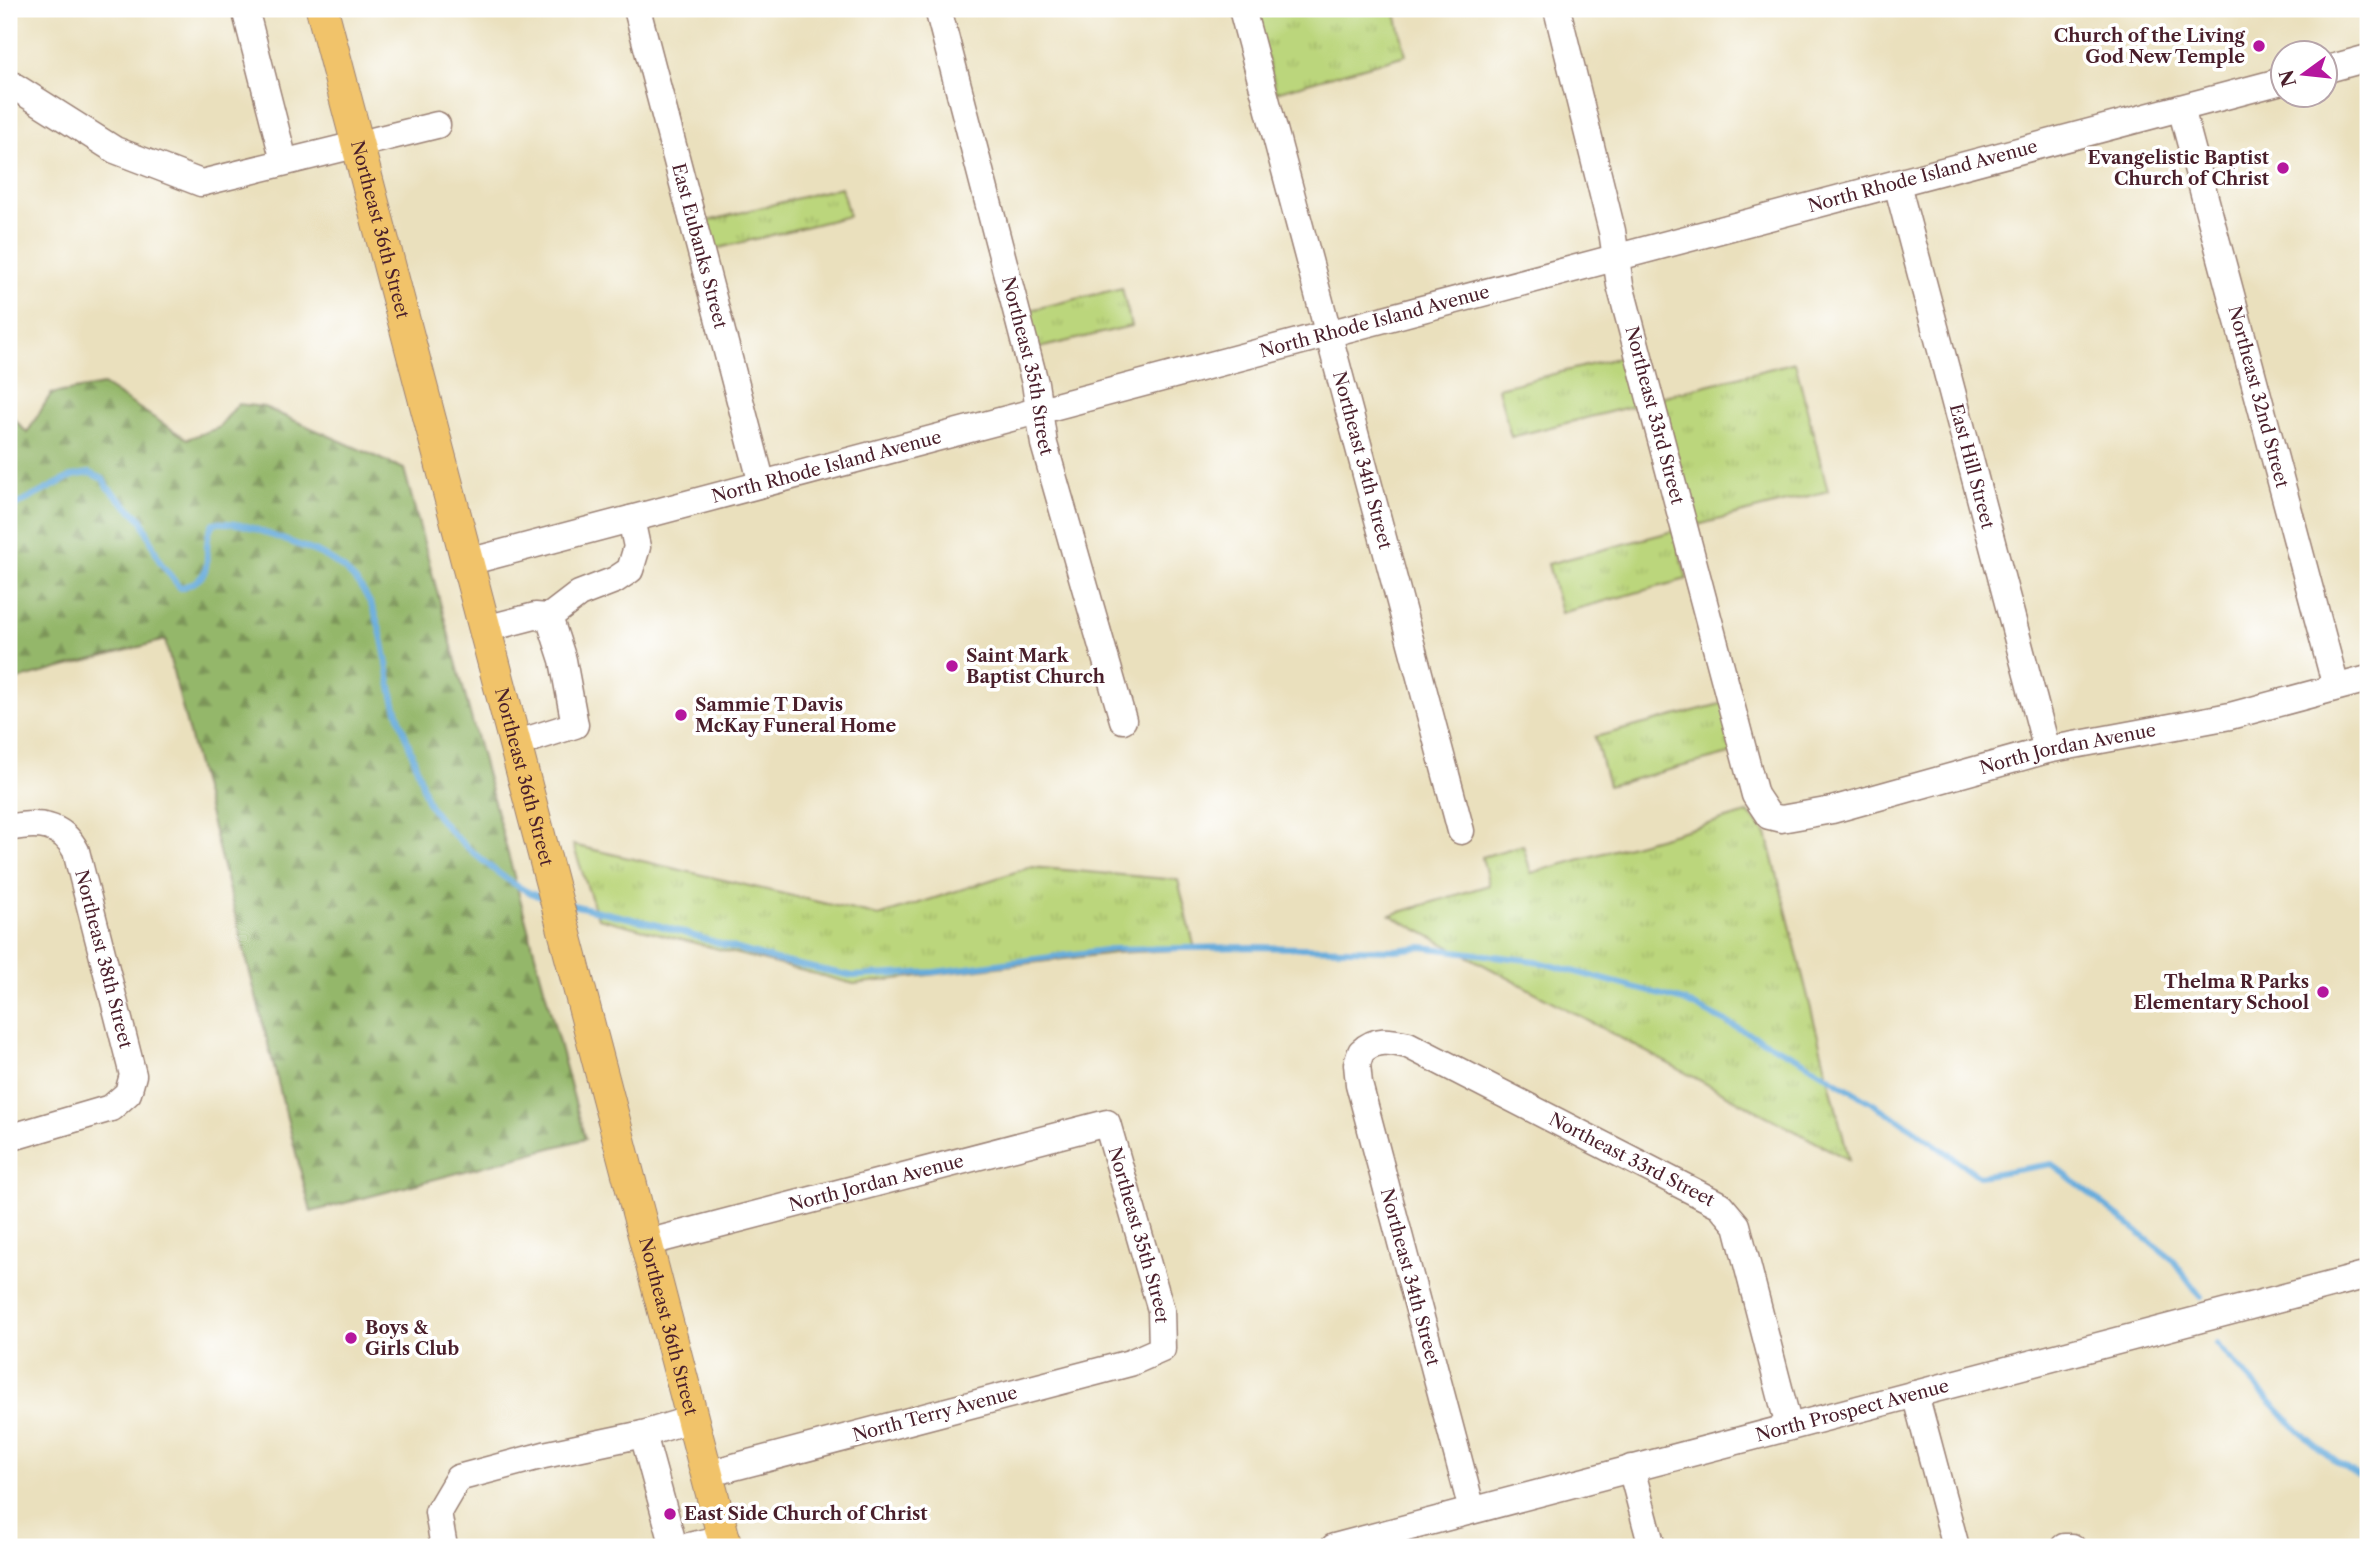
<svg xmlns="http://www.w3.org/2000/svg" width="2377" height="1556" font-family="'Libre Caslon Text',serif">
<defs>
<pattern id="forest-firs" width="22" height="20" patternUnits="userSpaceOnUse" patternTransform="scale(1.75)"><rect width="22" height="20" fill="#94b76b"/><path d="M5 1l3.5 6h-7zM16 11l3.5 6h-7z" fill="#7b9458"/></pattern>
<pattern id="park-tufts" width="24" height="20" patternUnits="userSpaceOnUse" patternTransform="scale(1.75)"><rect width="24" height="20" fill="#bbd67b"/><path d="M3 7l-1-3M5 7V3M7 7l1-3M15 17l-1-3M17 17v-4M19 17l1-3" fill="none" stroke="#a2b76a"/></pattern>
</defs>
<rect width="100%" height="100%" fill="#fff"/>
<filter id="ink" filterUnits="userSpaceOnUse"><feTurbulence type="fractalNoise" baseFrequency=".0143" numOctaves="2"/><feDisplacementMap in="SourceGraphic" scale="14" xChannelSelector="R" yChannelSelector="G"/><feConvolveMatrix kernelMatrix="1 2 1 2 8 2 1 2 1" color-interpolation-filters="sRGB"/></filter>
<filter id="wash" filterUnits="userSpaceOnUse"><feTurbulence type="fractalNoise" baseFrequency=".00686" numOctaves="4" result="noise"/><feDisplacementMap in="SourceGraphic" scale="28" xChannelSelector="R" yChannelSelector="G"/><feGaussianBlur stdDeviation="1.57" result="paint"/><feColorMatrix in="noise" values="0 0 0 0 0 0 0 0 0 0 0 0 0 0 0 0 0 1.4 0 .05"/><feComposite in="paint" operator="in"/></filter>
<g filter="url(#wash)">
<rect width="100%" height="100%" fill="#eae0bd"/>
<path fill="url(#forest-firs)" stroke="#6f6b4b" stroke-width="2" d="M103 385 187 439 218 428 238 404 264 407 404 469 585 1139 311 1212 165 640 9 682V413L27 433 51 394Z"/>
<path fill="url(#park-tufts)" stroke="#827a53" stroke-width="2" d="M1254 9H1395L1406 55 1276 92Z
M841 187 849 216 711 250 704 222Z
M1122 288 1131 326 1035 349 1026 311Z
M1629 355 1641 404 1511 437 1498 388Z
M1795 362 1828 491 1694 526 1661 397Z
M1674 531 1687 579 1561 613 1548 564Z
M1724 703 1737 752 1608 786 1595 737Z
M1748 813 1767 834 1849 1160 1390 915 1489 885 1482 857 1523 845 1531 873Z
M573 845 879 916 1031 867 1178 880 1195 949 1115 953 854 984 598 918Z"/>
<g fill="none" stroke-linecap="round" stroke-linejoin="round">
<path stroke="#67acdc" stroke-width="6" d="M9 509 72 476 90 473 103 479 107 487 142 520 160 562 180 588C224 576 197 551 213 523 240 521 255 529 279 538 310 549 338 557 359 585 384 617 384 658 393 696 399 721 410 746 418 771 422 782 424 797 430 806 448 835 512 890 544 898
M568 904 654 924 775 960 853 976 935 972 1113 949 1253 947 1396 950 1422 947 1535 961 1684 1001 1800 1059 1909 1126 1979 1176 2052 1164 2172 1259 2201 1297
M2217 1344C2264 1393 2307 1450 2368 1481"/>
</g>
</g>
<g filter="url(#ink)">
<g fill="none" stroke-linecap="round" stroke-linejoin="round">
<defs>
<g id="minor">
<path d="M245 9 284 161"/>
<path id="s1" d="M637 9 762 484"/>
<path id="s2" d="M938 9 1035 383 1044 444 1123 720"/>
<path id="s3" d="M1242 9 1461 831"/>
<path id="s4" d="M1557 9 1612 231 1620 285 1755 795 1769 816 1781 819 1832 810 2047 750 2230 716 2368 679"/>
<path d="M2324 70 2368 58"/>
<path d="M9 83 115 150 201 183 437 125"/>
<path id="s5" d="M2181 108 2336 687"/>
<path id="s6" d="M1897 184 2047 750"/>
<path id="s7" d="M468 562 2282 81"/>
<path d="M549 617 579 594 615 580 630 570 637 547 631 519"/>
<path d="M485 629 535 616 549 617 563 660 575 725 515 744"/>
<path id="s8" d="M9 828C37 822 62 823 76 851L133 1075 128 1093 111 1108 9 1138"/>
<path id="s9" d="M646 1243 1107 1123 1161 1310 1162 1349 1130 1363 707 1474"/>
<path d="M1915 1394 1956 1547"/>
<path d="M1631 1468 1652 1547"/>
<path id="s10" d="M1472 1510 1359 1084 1357 1064 1361 1052C1375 1038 1390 1041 1408 1045L1720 1205 1737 1225 1789 1427"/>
<path d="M444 1547 438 1512 458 1478 544 1455 643 1434"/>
<path d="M674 1547 643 1434 692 1419"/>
<path d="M685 1547 724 1538"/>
<path id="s11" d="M1334 1547 2368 1275"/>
<path d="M2064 1547H2072"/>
</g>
<g id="major">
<path id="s12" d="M322 9 726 1547"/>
</g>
</defs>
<use href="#minor" stroke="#9a8074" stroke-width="29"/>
<use href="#major" stroke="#9a8074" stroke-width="34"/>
<path stroke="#9a8074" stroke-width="3.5" stroke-dasharray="2 5" stroke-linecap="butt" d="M2230 49 2236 69"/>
<use href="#minor" stroke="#fff" stroke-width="26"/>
<use href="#major" stroke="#f1c36a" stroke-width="32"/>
</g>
</g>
<g fill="#b5179e" stroke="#fff" stroke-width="2.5">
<circle cx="2259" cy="46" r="7"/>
<circle cx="2283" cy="168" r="7"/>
<circle cx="952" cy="666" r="7"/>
<circle cx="681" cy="715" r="7"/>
<circle cx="2323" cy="992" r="7"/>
<circle cx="351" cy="1338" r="7"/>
<circle cx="670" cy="1514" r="7"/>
</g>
<g text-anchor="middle" stroke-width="7" stroke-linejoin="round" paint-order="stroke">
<g font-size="18" font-weight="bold" fill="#4a1f2b" stroke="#fff" text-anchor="start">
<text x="2245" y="42" text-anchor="end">Church of the Living<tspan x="2245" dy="21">God New Temple</tspan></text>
<text x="2269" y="164" text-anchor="end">Evangelistic Baptist<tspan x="2269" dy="21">Church of Christ</tspan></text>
<text x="966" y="662">Saint Mark<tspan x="966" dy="21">Baptist Church</tspan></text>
<text x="695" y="711">Sammie T Davis<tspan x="695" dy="21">McKay Funeral Home</tspan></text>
<text x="2309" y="988" text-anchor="end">Thelma R Parks<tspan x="2309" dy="21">Elementary School</tspan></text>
<text x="365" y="1334">Boys &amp;<tspan x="365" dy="21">Girls Club</tspan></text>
<text x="684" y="1520">East Side Church of Christ</text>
</g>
<g font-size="18" fill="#4a1f2b" stroke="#fff">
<text dy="6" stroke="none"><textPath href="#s7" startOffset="1505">North Rhode Island Avenue</textPath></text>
<text dy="6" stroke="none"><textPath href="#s12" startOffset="228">Northeast 36th Street</textPath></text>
<text dy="6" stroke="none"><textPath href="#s1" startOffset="245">East Eubanks Street</textPath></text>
<text dy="6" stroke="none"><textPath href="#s7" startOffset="938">North Rhode Island Avenue</textPath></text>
<text dy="6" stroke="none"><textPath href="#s2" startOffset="368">Northeast 35th Street</textPath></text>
<text dy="6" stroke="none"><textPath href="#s5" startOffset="299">Northeast 32nd Street</textPath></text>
<text dy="6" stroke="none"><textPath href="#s4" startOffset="418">Northeast 33rd Street</textPath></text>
<text dy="6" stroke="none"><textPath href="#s3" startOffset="467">Northeast 34th Street</textPath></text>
<text dy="6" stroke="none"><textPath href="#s7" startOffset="371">North Rhode Island Avenue</textPath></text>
<text dy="6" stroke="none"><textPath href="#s6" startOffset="292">East Hill Street</textPath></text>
<text dy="6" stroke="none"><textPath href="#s4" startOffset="1144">North Jordan Avenue</textPath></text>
<text dy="6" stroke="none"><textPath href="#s12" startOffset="794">Northeast 36th Street</textPath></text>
<text dy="6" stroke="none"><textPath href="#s8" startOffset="189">Northeast 38th Street</textPath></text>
<text dy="6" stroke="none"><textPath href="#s10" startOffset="775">Northeast 33rd Street</textPath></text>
<text dy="6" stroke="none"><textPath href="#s9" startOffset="238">North Jordan Avenue</textPath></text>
<text dy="6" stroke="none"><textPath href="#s9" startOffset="593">Northeast 35th Street</textPath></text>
<text transform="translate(1410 1277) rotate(75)" y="6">Northeast 34th Street</text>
<text dy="6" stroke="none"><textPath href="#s12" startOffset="1362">Northeast 36th Street</textPath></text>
<text dy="6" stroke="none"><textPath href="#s11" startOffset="536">North Prospect Avenue</textPath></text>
<text transform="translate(935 1414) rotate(-15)" y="6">North Terry Avenue</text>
</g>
</g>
<rect width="2377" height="1556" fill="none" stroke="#fff" stroke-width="35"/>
<g transform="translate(2304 74) rotate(255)"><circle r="33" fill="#ffffff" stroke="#b7a5aa" stroke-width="2"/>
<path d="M0-5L12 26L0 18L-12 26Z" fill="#b5179e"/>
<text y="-10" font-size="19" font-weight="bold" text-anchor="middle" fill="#4a1f2b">N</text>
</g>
</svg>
